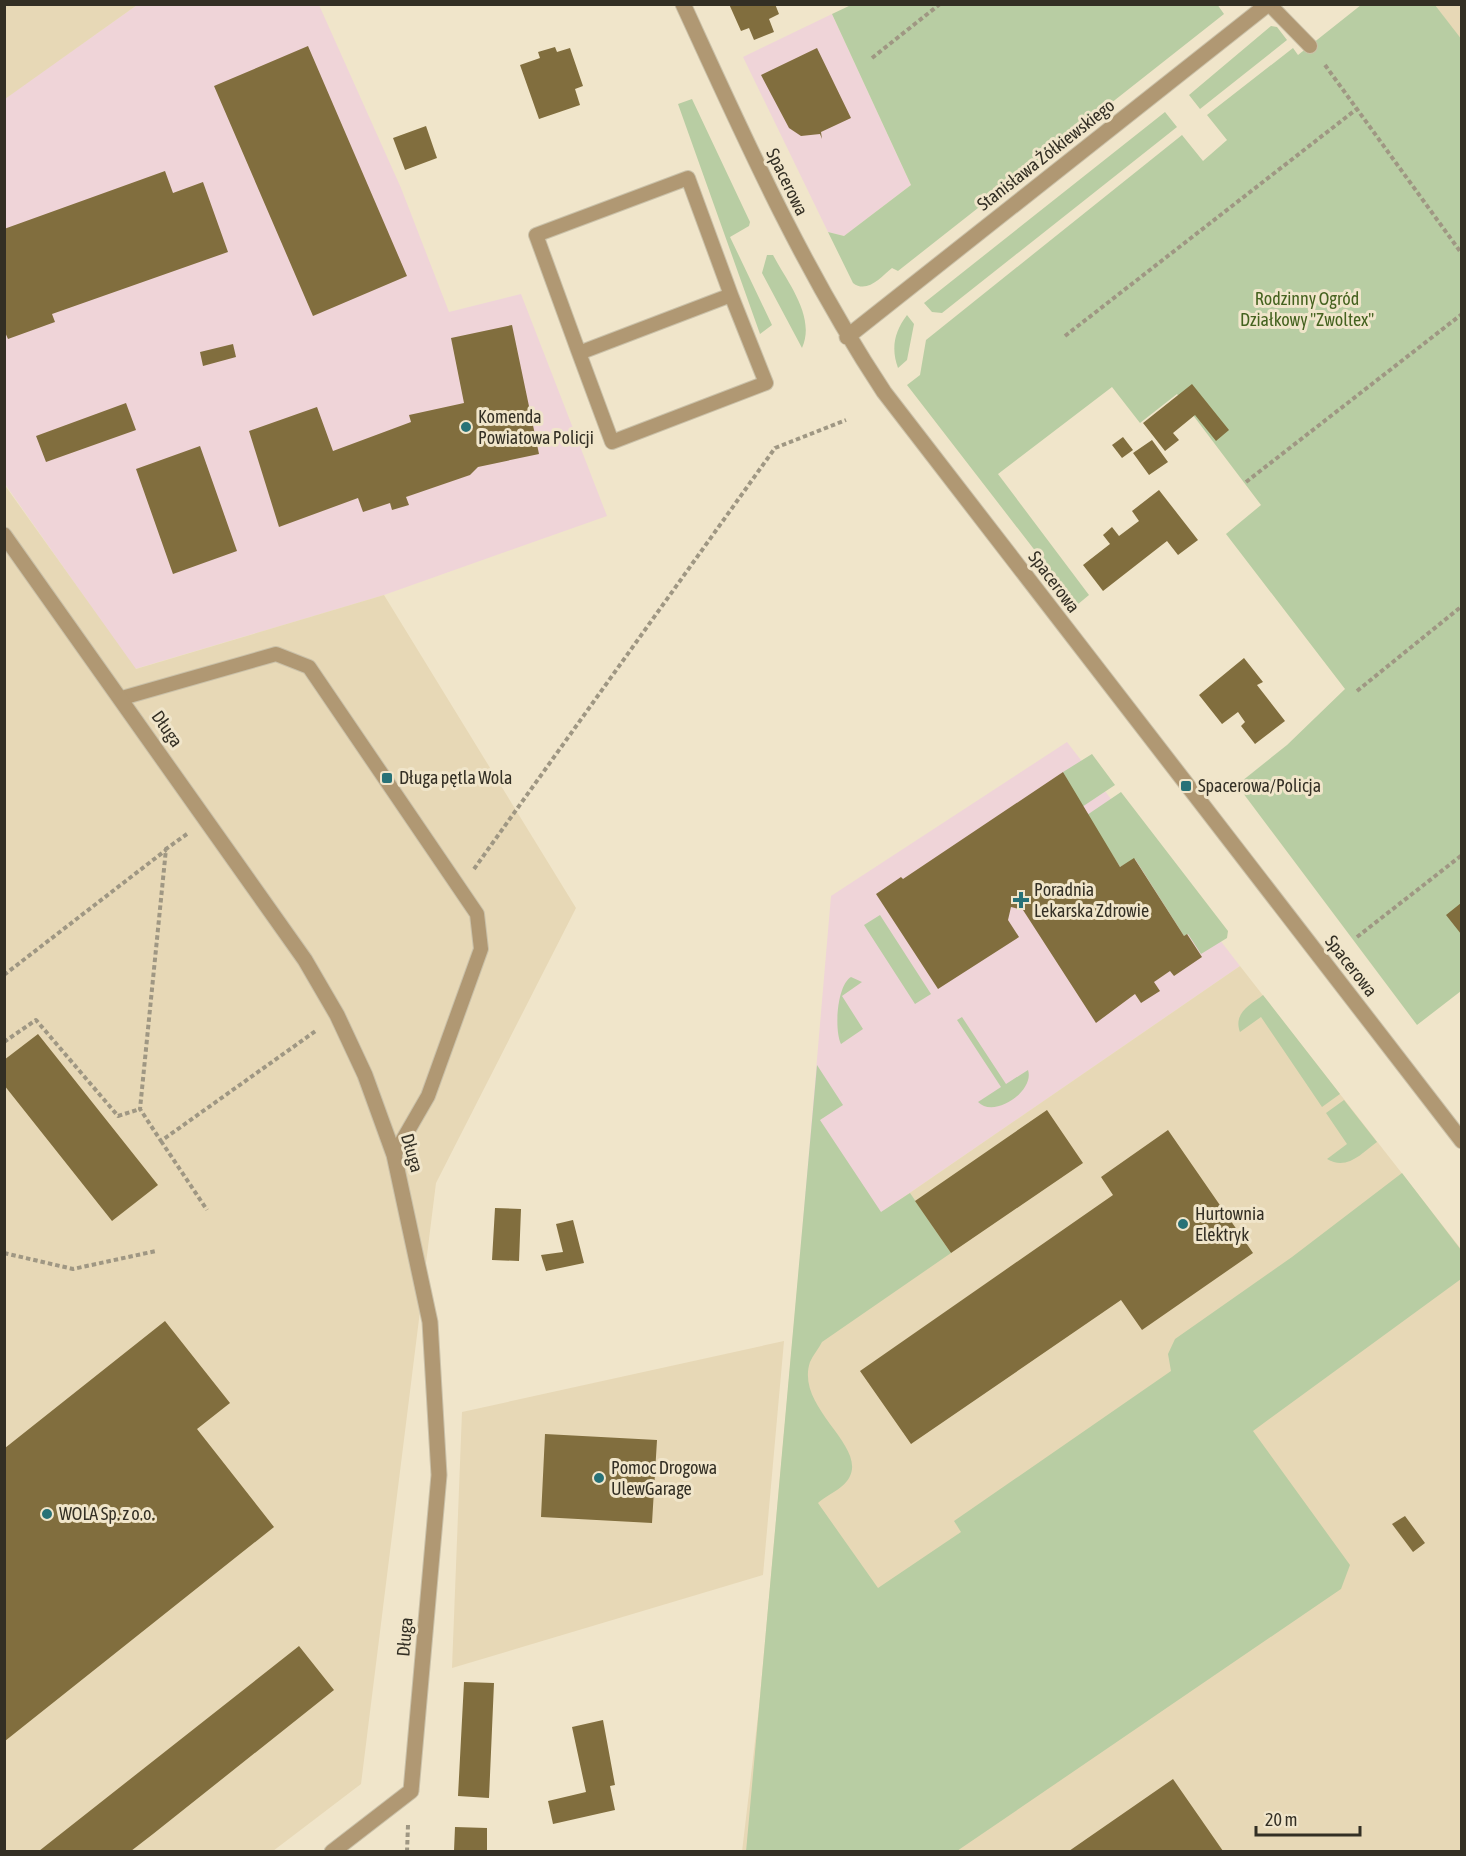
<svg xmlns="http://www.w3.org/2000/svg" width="1466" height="1856" font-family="'Asap Condensed',sans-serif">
<rect width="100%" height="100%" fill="#f0e5ca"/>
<path fill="#efd4d8" d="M137 5H319L401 188 449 312 521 294 607 516 384 595 135 669 5 484 4 99Z
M832 14 911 185 844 236 828 232 743 57Z
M1067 742 1240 966 799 1269 831 896Z"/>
<path fill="#e7d8b6" d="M5 4H137V5L5 99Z
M1435 5H1461V40Z
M4 484 136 669 384 595 576 908 436 1183 361 1784 273 1851H5Z
M1240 966 1461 1249V1851L742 1852 759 1707 799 1269Z
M784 1341 763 1575 452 1668 462 1412Z"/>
<path fill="#b8cda3" d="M851 5 1217 4 1224 14 898 271 892 268C881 277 867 294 853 283L828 232 844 236 911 185 832 14Z
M1361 5H1435L1462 40 1461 991 1417 1025 1237 785 1287 745 1345 689 1226 534 1261 505 1177 394 1140 423 1112 387 998 474 1089 595 1077 605 907 385 920 375 926 340 1182 135 1203 161 1227 140 1207 115 1293 48 1298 55Z
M1271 26 1277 27 1287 40 1200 109 1189 95Z
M692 99 750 222 749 226 730 237 772 325 760 334 678 104Z
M1165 112 1177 127 942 313 932 312 924 303Z
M767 255H773C788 283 816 317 802 348L762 273Z
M907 315 914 324 907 360 898 368C891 349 894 332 907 315Z
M1092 754 1115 785 1082 807 1063 772Z
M1121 792 1228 931 1227 938 1201 954 1188 934 1184 936 1135 859 1120 867 1087 815Z
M880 915 931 994 915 1004 864 925Z
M851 977 862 982 842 996 863 1029 841 1044C834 1030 837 985 851 977Z
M1263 995 1340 1094 1322 1107 1261 1017 1240 1032C1233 1013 1250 1005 1263 995Z
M962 1017 1006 1084 1028 1070C1035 1091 994 1119 978 1102L1001 1087 957 1020Z
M817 1065 843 1105 820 1120 881 1212 910 1193 951 1253 822 1342C819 1348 813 1355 810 1362 795 1407 865 1444 850 1476 845 1488 827 1495 818 1503L878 1588 961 1532 954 1521 1171 1371 1168 1354 1175 1339 1292 1257 1402 1173 1461 1250V1279L1253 1431 1350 1565 1341 1589 957 1851 746 1852Z
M1344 1100 1377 1142C1362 1153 1347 1171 1327 1159L1347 1144 1326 1113Z"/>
<path fill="#816e3e" d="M729 4H775L779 14 769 19 774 32 754 40 749 28 741 31Z
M308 46 407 276 313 316 214 86Z
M555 47 557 52 570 48 583 86 575 89 580 105 539 119 520 65 540 58 538 52Z
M817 48 851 118 821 132 822 139 820 134 801 136 789 128 761 75Z
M426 126 437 158 405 170 393 138Z
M165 171 173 193 203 182 228 252 52 314 55 322 8 339 4 330V229Z
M512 325 539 454 478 467 470 475 406 497 409 505 392 510 390 503 363 512 358 498 279 527 249 431 317 407 333 451 411 422 409 415 464 403 451 338Z
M233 344 236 357 203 366 200 352Z
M1192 384 1229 430 1216 441 1195 415 1173 433 1179 440 1165 451 1143 423Z
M126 403 136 430 46 462 36 436Z
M1123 437 1133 450 1122 458 1112 445Z
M1152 440 1168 462 1149 475 1133 453Z
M200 446 237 551 173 574 136 469Z
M1159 490 1198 540 1178 555 1167 541 1103 591 1083 565 1110 544 1103 535 1112 527 1119 536 1139 521 1132 511Z
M1244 658 1263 682 1257 685 1285 721 1255 744 1241 726 1245 722 1238 712 1222 724 1199 695Z
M1063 772 1120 867 1134 858 1184 936 1187 934 1202 957 1174 976 1170 971 1154 982 1160 991 1141 1003 1135 994 1096 1023 1023 910 1011 907 1008 920 1019 937 938 989 876 894 901 877 903 879Z
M1461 903V934L1446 915Z
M38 1034 158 1185 112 1221 4 1085V1060Z
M1047 1110 1083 1163 951 1253 915 1201Z
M1168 1130 1253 1253 1142 1330 1121 1300 911 1444 860 1371 1113 1195 1101 1177Z
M495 1208 521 1209 519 1261 492 1260Z
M573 1220 584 1263 546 1271 541 1255 563 1252 556 1224Z
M165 1321 230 1403 197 1429 274 1527 5 1741V1448Z
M545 1434 657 1440 652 1523 541 1517Z
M1405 1516 1425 1543 1413 1552 1392 1524Z
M299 1646 334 1690 153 1834 131 1851H39Z
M464 1682 494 1683 489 1798 458 1796Z
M603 1720 615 1785 610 1786 615 1810 553 1824 548 1801 586 1792 572 1727Z
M1173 1779 1223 1851H1069Z
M455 1827 487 1828V1851H454Z"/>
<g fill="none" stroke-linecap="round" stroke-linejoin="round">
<defs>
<path id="lane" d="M1269 4 1310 46
M731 295 766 383 612 442 579 353Z
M579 353 536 235 688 178 731 295
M122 698 276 654 309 667 477 914 481 949 428 1096 394 1155"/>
<path id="street" d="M683 4C745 139 802 268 884 392L1462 1141
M847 337 1268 4
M4 535 305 960 337 1015 365 1075 394 1155 430 1322 439 1475 411 1791 332 1852"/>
</defs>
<use href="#lane" stroke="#cac1a9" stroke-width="16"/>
<use href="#street" stroke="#cac1a9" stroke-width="17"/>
<path stroke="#9f9783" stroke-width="4" stroke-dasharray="4.5 3" stroke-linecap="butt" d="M872 58 940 4
M1325 65 1462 254
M1065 336 1358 108
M1246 482 1462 314
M1357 691 1462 606
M187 834 166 849 140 1109 161 1141 317 1030
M474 869 775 448 846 420
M1357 937 1462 855
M4 975 166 850
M4 1042 36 1020 118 1116 140 1109
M161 1141 207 1210
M4 1253 73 1269 156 1251
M407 1852 408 1825"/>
<use href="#lane" stroke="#b09873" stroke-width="14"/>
<use href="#street" stroke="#b09873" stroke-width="15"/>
</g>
<g fill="#287277" stroke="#f0e5ca" stroke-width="2">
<circle cx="466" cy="427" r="6"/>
<rect x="381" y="772" width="12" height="12" rx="3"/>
<rect x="1180" y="780" width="12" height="12" rx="3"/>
<path d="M1018 891h6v6h6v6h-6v6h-6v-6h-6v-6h6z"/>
<circle cx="1183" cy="1224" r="6"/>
<circle cx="599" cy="1478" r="6"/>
<circle cx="47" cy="1514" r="6"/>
</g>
<g text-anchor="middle" stroke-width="6" stroke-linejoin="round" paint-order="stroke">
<g font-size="18" fill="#332f24" stroke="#f0e5ca">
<text transform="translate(1046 155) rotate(-38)" y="6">Stanisława Żółkiewskiego</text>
<text transform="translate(787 182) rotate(64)" y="6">Spacerowa</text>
<text transform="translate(1054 582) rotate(53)" y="6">Spacerowa</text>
<text transform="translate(167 729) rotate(55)" y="6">Długa</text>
<text transform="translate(1351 966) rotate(52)" y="6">Spacerowa</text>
<text transform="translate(412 1153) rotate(74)" y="6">Długa</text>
<text transform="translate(405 1637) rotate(-85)" y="6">Długa</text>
</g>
<g font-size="18" fill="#45621f" stroke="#f0e5ca">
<text x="1307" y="305">Rodzinny Ogród<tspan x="1307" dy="21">Działkowy "Zwoltex"</tspan></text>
</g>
<g font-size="18" fill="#332f24" stroke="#f0e5ca" text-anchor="start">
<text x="478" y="423">Komenda<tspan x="478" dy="21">Powiatowa Policji</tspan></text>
<text x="399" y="784">Długa pętla Wola</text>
<text x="1198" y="792">Spacerowa/Policja</text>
<text x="1034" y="896">Poradnia<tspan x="1034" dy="21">Lekarska Zdrowie</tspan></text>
<text x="1195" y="1220">Hurtownia<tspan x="1195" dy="21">Elektryk</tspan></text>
<text x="611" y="1474">Pomoc Drogowa<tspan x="611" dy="21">UlewGarage</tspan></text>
<text x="59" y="1520">WOLA Sp. z o.o.</text>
</g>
</g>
<rect width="1466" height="1856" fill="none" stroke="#332f24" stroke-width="12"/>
<path d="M1256 1826v9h104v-9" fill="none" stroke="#332f24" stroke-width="3"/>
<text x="1265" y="1826" font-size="18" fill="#332f24" stroke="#f0e5ca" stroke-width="4.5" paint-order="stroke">20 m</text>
</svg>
